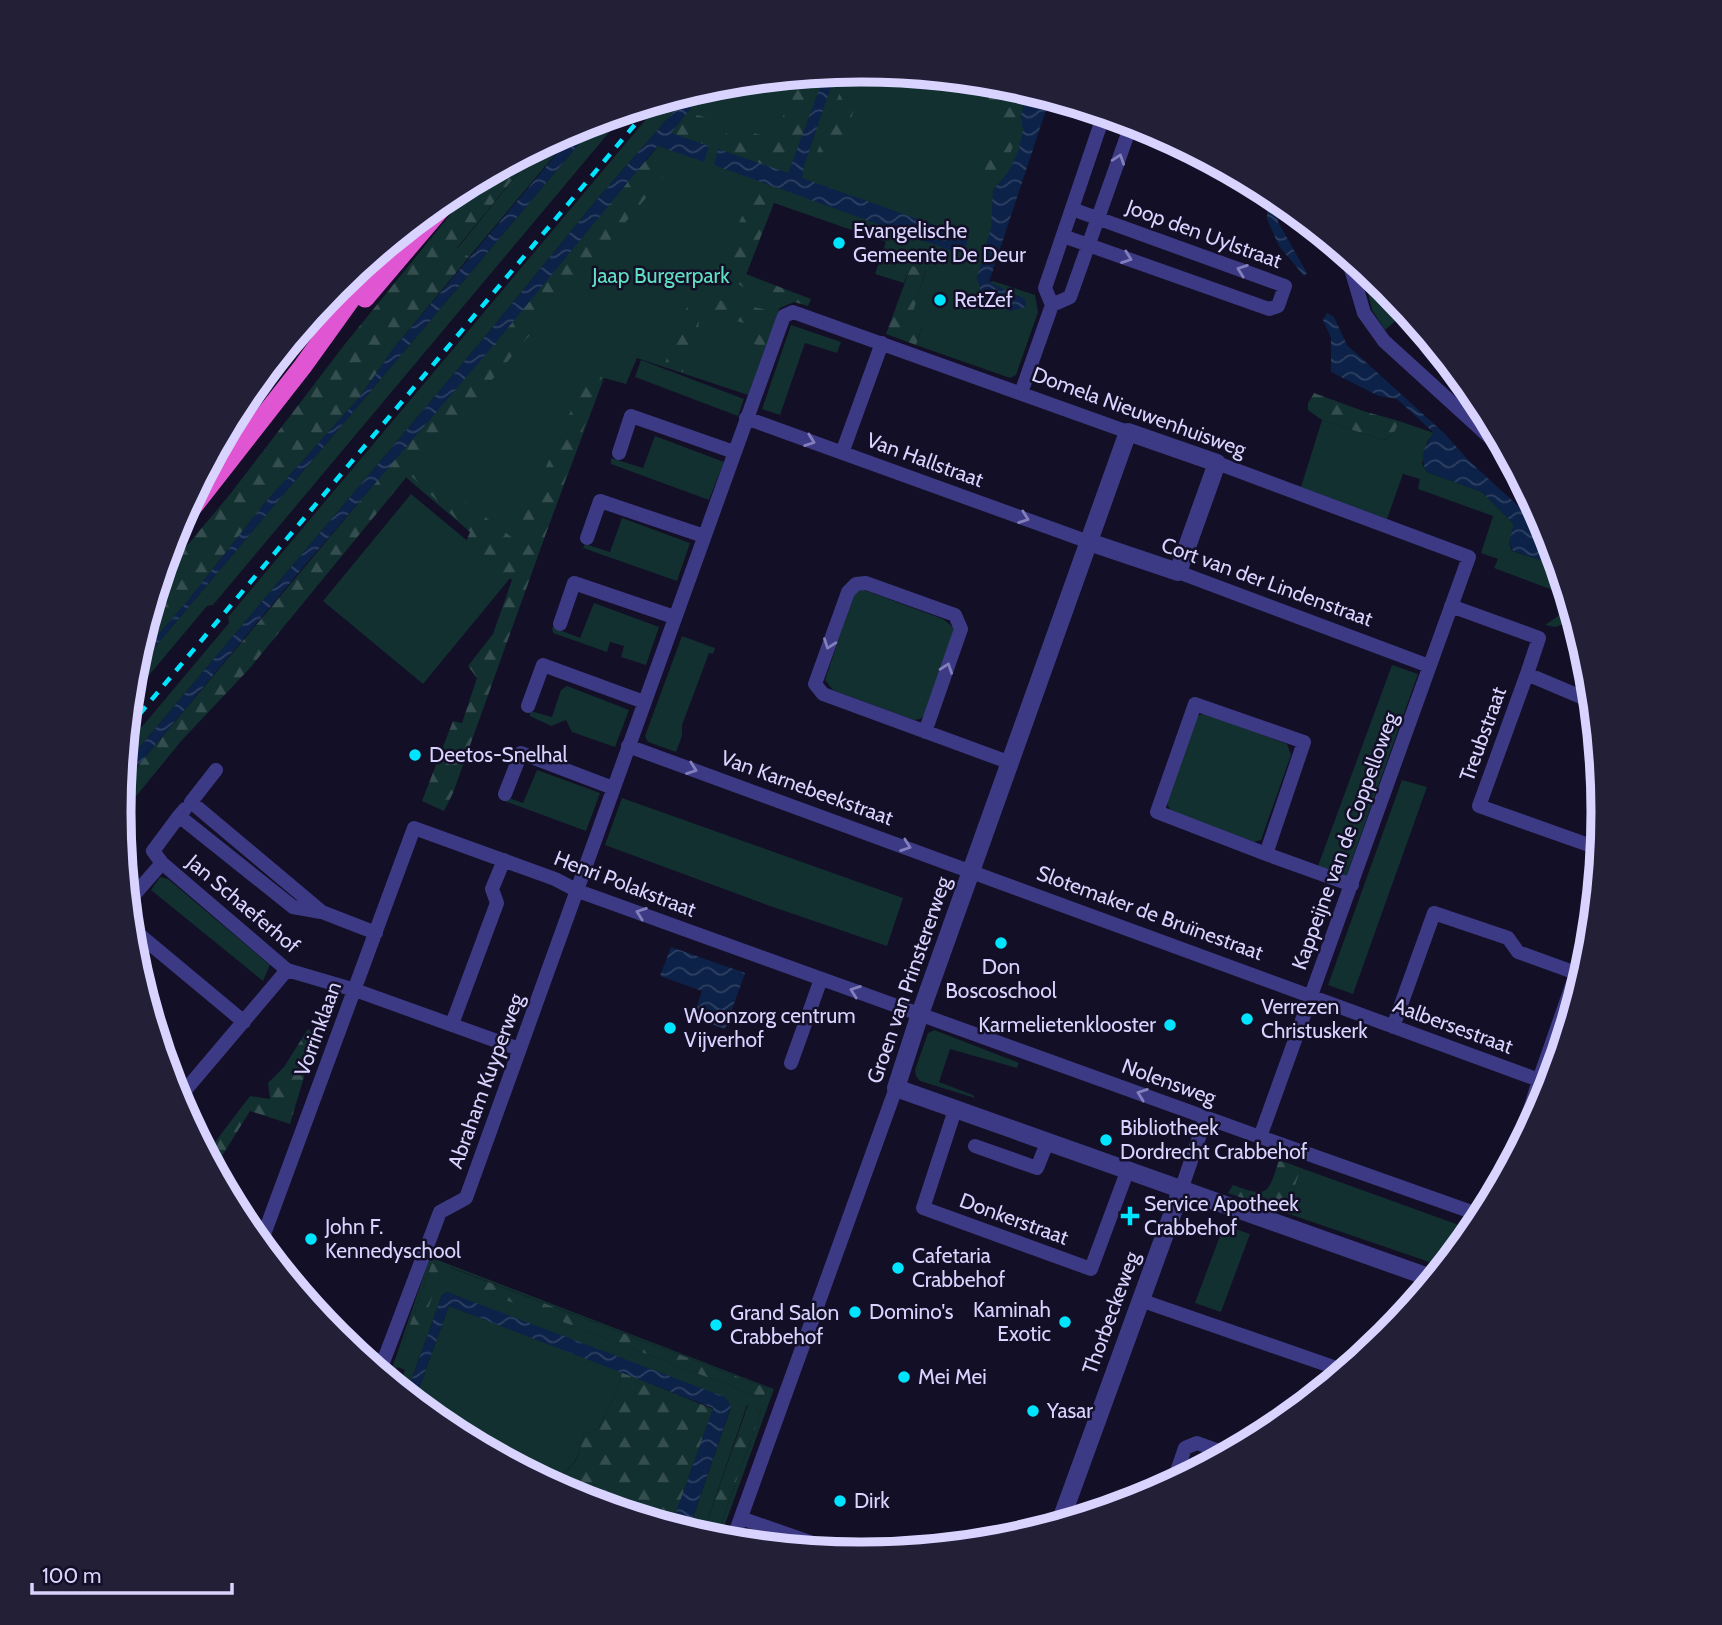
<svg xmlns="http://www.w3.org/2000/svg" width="1722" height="1625" font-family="Cabin,sans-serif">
<defs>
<pattern id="forest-firs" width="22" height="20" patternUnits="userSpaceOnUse" patternTransform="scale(1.75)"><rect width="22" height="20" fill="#12302f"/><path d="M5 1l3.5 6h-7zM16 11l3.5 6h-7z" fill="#344d4e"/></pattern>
<pattern id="water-waves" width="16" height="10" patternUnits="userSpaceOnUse" patternTransform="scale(1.75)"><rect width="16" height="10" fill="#0c2248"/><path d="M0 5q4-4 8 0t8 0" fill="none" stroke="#2f4163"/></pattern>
</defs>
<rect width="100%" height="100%" fill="#130f26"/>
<path fill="#12302f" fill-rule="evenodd" d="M861 70 1006 84 1046 96 977 278 1010 311 1026 306 989 282 993 281 1035 295 1038 312 1016 375 1010 378 916 345 922 328 909 323 926 270 911 266 904 283 875 274 886 242 774 203 746 275 786 290 748 395 637 358 626 384 604 378 528 581 390 464 709 86Z
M691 92 599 197 479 344 123 767 125 747 229 623 228 617 647 118 661 101Z
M627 111 213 605 207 606 130 698 132 674 600 119Z
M580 125 469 257 457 249 540 146Z
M1377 280 1406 312 1385 330 1372 310 1366 284Z
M791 325 841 342 837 353 805 343 780 415 762 409Z
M641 360 744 399 738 416 635 377Z
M1322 420 1383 440C1393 437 1396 430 1399 421L1434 433 1427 442 1422 464 1427 472 1482 492 1514 524 1509 543 1512 551 1559 566 1571 607 1564 624 1555 627 1545 625 1558 616 1566 595 1494 568 1498 559 1481 553 1493 516 1418 489 1420 479 1403 474 1387 519 1301 487Z
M655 436 724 462 709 500 611 464V458L643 468Z
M411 494 511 577 423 684 323 601Z
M622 518 690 543 677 581 583 548 585 544 610 552Z
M864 590 943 619 954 628 925 715 920 719 914 720 833 690 825 680 853 596 858 591Z
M594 603 659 627 646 665 621 657 624 646 610 642 607 652 553 633 552 627 580 638Z
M682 636 715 648 713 654 709 653 682 725V736L676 752 648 742 645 736Z
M1392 665 1418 674 1346 877 1318 866Z
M567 686 629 710 615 747 572 732 566 720 551 726 530 716V711L552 717 561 690Z
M1205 714 1287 744 1291 755 1261 840 1254 842 1171 812 1166 801 1195 721 1199 715Z
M537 770 600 793 586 831 499 799 500 795 523 803Z
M1402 780 1427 787 1353 994 1328 985Z
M622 798 903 898 887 946 770 906 605 845Z
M160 877 168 879 270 965 263 981 151 890Z
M934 1030 1019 1063 1017 1068 950 1049 939 1082 973 1095 975 1098 920 1081 916 1076 915 1070 928 1033Z
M1301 1168 1470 1229 1471 1233 1444 1267 1286 1213Z
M1224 1225 1250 1234 1221 1312 1195 1303Z
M430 1257 774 1389 719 1541H715L761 1411 747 1405 702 1536 688 1532 731 1407 447 1292 442 1295 406 1395 398 1389 405 1370 397 1367 391 1383 388 1380ZM432 1263 442 1267 414 1348 403 1344ZM450 1267 767 1388 764 1396 751 1394 446 1277Z
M449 1306 622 1372 617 1392 598 1429 584 1434C577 1462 574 1469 548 1482L541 1479 448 1430 414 1402Z"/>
<path fill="url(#forest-firs)" d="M865 70 844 144 831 166 816 172 810 171 848 71Z
M825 74 788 173 718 149 730 126 774 139 799 76Z
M992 91 1017 103 1013 146 1001 178 984 172 999 126 981 119Z
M688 112 720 122 709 146 670 133Z
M540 146 457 248 469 257 393 349 359 398 263 505 186 603 134 662 160 578 231 493 345 344 480 178Z
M646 160 667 173 419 466 514 539 588 372 602 377 453 793 444 811 422 801 453 721 462 723 477 678 468 666 493 634 512 580 466 542 470 532 409 474 250 668 182 740 119 817 121 786Z
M758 181 779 189 746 274 811 299 808 306 794 302 780 308 777 307 726 277 718 269Z
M911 266 926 269 910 322 922 327 916 345 886 334Z
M692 295 763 309 777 318 765 347 750 343 754 326 701 311 698 328 692 326 686 341 692 344 683 372 664 366Z
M1314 393 1363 411 1399 421C1396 430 1393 437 1383 440L1322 420 1308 410V403Z
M308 1029 316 1037 290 1124 250 1111 214 1169 206 1154 250 1096 270 1099 268 1083 284 1067Z
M1279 1160 1301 1168 1286 1213 1228 1193 1233 1185C1268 1198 1268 1195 1279 1160Z
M432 1263 443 1266 414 1349 403 1344Z
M449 1267 767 1388 764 1396 751 1394 445 1277Z
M622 1372 713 1409 671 1527 576 1498 541 1479 548 1482C575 1469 577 1462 584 1434L598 1429 617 1392Z
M748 1405 761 1411 715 1541 702 1536Z"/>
<path fill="url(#water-waves)" d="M836 72 804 166 802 178 968 237 967 244 958 253 714 165 718 149 788 173 825 74Z
M709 86 671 133 709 146 704 162 658 146 656 148 493 346 305 565 121 786 123 767 479 344 599 197 691 92Z
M1031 92 1050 98 989 282 1025 299 1026 307 1010 311 991 304 982 295 977 278 991 228 993 190 1009 171 1019 149 1023 131 1021 116 1025 100Z
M600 119 132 674 134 662 186 603 263 505 359 398 393 349 580 126Z
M1267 192 1276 197 1278 222 1307 273 1304 276 1279 246 1267 219Z
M1327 313 1334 317 1347 345 1445 434 1469 461 1549 534 1559 566 1513 551 1509 543 1514 524 1482 492 1427 472C1418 458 1425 445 1434 433L1397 399 1379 396 1331 372V338L1323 320Z
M671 947 745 973 725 1029 693 1017 702 991 660 976Z
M447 1292 725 1397 731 1406 688 1532 671 1527 713 1408 449 1306 414 1402 406 1395 442 1295Z"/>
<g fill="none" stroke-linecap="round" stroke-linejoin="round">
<path stroke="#3d3a85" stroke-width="14" d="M1063 236 1269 309 1278 306 1285 286 1072 209
M1347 255 1364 313 1384 341 1507 453
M1052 305 1070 297 1132 122
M1021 393 1052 305 1045 288 1104 114
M746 418 1089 542
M619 453 631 416 734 452
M842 453 882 343
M1217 463 1469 557 1260 1137
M587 538 600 501 704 536
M1178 572 1429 666
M1451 606 1539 638 1527 674 1593 702
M560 624 574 583 674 617
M1527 674 1479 806 1600 849
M1195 704 1304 742 1266 854 1157 812Z
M528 706 543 665 644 702
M925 732 961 629 955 615 866 583 856 584 848 592 815 684 823 694 1011 763
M628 746 1539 1080
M216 770 191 802 322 912 376 933
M505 794 521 753 613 788
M185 809 179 816 293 907 321 912
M179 816 153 851 162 863 287 970 355 990 519 1049
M1266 854 1352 885
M127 903 162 863
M130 927 244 1022
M452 1024 497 903 492 889 504 860
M1393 1027 1434 913 1508 938 1518 952 1576 973
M791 1063 821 979
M177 1100 287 970
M955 1110 923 1208 1091 1269 1127 1172
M975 1146 1037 1168 1047 1143
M1517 1152 1539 1080 1592 928
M1181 1190 1206 1117
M260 1245 414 828 555 879 578 891 1260 1137 1483 1216
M1140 1300 1345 1371
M351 1350 383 1362
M379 1373 440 1212 466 1198 784 316 793 312 1128 432
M1173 1483 1185 1448 1197 1443 1228 1454
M741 1518 841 1553
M732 1542 896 1088"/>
<path stroke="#3d3a85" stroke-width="18" d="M1089 542 1178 572 1217 463 1128 432 920 1014 896 1088 1434 1279
M1059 1525 1181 1190"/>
<path stroke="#e055d1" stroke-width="19" d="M365 298 456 191
M174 531 303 366 392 242"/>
<path stroke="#00e5ff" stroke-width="4.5" stroke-dasharray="10 9" stroke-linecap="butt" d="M127 729 653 103"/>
</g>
<defs><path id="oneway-chevron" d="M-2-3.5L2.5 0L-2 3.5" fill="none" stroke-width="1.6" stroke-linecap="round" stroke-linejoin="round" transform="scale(1.75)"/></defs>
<g stroke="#837fbc">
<use href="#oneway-chevron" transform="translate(1119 159) rotate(-71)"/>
<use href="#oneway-chevron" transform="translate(1127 258) rotate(20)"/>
<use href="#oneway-chevron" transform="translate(1242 270) rotate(-160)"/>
<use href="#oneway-chevron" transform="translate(810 441) rotate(20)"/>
<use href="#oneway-chevron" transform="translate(1024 518) rotate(20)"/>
<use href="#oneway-chevron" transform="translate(829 644) rotate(110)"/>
<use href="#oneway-chevron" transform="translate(947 668) rotate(-71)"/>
<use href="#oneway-chevron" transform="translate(692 769) rotate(20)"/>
<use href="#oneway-chevron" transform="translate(906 846) rotate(20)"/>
<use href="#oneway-chevron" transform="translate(641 913) rotate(-160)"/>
<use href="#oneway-chevron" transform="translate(855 991) rotate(-160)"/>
<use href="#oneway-chevron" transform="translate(1142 1094) rotate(-160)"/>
</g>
<g fill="#00e5ff" stroke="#130f26" stroke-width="2.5">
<circle cx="839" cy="243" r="7"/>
<circle cx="940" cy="300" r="7"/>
<circle cx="415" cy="755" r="7"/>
<circle cx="1001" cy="943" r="7"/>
<circle cx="1247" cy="1019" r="7"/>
<circle cx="1170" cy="1025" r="7"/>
<circle cx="670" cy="1028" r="7"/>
<circle cx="1106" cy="1140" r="7"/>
<path d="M1126.5 1205.5h7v7h7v7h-7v7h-7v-7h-7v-7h7z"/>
<circle cx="311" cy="1239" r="7"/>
<circle cx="898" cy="1268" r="7"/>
<circle cx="855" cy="1312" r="7"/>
<circle cx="1065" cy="1322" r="7"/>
<circle cx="716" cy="1325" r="7"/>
<circle cx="904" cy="1377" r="7"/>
<circle cx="1033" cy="1411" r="7"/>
<circle cx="840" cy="1501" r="7"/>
</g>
<g text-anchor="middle" stroke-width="5" stroke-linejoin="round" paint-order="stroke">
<g font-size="21" fill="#d9d4ff" stroke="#130f26" text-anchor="start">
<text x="853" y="238">Evangelische<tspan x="853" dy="24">Gemeente De Deur</tspan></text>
<text x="954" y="307">RetZef</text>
<text x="429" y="762">Deetos-Snelhal</text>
<text x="1001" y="974" text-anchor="middle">Don<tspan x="1001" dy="24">Boscoschool</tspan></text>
<text x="1261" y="1014">Verrezen<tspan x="1261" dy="24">Christuskerk</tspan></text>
<text x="684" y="1023">Woonzorg centrum<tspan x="684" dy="24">Vijverhof</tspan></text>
<text x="1156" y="1032" text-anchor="end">Karmelietenklooster</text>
<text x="1120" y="1135">Bibliotheek<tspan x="1120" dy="24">Dordrecht Crabbehof</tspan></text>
<text x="1144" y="1211">Service Apotheek<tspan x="1144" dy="24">Crabbehof</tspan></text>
<text x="325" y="1234">John F.<tspan x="325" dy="24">Kennedyschool</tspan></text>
<text x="912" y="1263">Cafetaria<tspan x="912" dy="24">Crabbehof</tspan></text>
<text x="1051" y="1317" text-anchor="end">Kaminah<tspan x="1051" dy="24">Exotic</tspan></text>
<text x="869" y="1319">Domino's</text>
<text x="730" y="1320">Grand Salon<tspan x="730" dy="24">Crabbehof</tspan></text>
<text x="918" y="1384">Mei Mei</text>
<text x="1047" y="1418">Yasar</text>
<text x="854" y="1508">Dirk</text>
</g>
<g font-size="21" fill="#d9d4ff" stroke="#130f26">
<text transform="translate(1204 234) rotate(20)" y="7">Joop den Uylstraat</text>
<text transform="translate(1139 412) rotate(20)" y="7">Domela Nieuwenhuisweg</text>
<text transform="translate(925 460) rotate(20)" y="7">Van Hallstraat</text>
<text transform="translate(1267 582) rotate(20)" y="7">Cort van der Lindenstraat</text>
<text transform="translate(1483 734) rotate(-70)" y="7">Treubstraat</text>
<text transform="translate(807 788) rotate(20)" y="7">Van Karnebeekstraat</text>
<text transform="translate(1345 841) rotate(-70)" y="7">Kappeijne van de Coppelloweg</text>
<text transform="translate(625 884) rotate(21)" y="7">Henri Polakstraat</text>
<text transform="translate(243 904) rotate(40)" y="7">Jan Schaeferhof</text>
<text transform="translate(1150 913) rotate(20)" y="7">Slotemaker de Bruïnestraat</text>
<text transform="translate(909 980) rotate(-71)" y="7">Groen van Prinstererweg</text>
<text transform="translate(1453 1026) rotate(20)" y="7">Aalbersestraat</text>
<text transform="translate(318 1029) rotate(-70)" y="7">Vorrinklaan</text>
<text transform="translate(486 1081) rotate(-70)" y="7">Abraham Kuyperweg</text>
<text transform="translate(1169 1082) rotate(20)" y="7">Nolensweg</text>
<text transform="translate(1014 1219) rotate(20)" y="7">Donkerstraat</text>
<text transform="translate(1111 1313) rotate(-70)" y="7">Thorbeckeweg</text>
</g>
<g font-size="21" fill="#5fe0c0" stroke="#130f26">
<text x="661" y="283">Jaap Burgerpark</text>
</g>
</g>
<path d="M0 0H1722V1625H0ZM131 812a730 730 0 1 1 1460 0a730 730 0 1 1-1460 0Z" fill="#231f37" fill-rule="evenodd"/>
<path fill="none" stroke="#d9d4ff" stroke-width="9" d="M131 812a730 730 0 1 1 1460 0a730 730 0 1 1-1460 0Z"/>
<path d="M32 1583v10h200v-10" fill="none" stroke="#d9d4ff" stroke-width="3.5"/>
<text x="42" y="1583" font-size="21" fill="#d9d4ff" stroke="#130f26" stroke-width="5" paint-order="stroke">100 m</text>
</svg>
